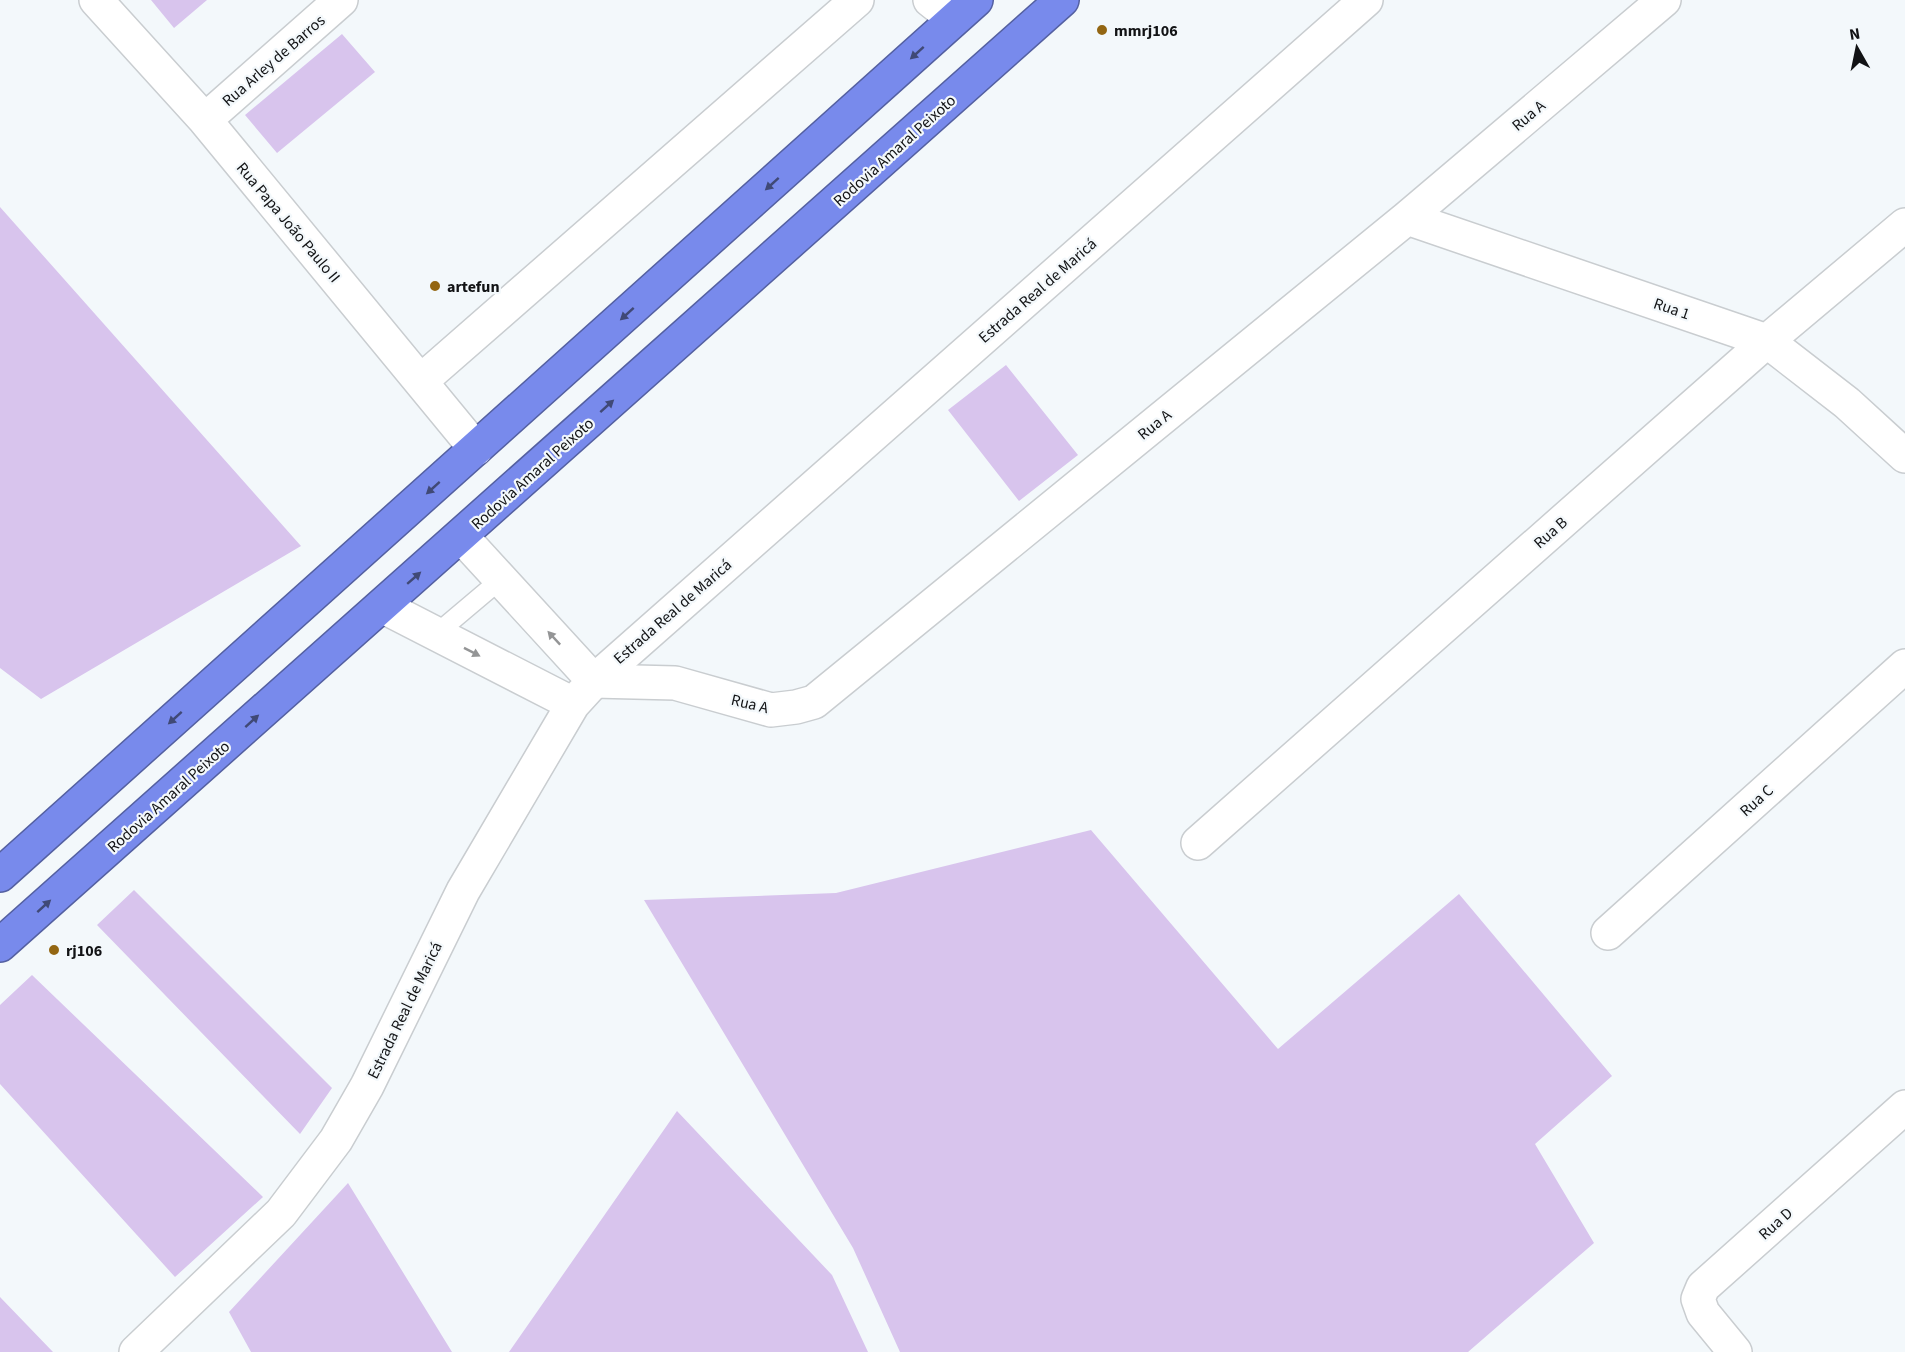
<svg xmlns="http://www.w3.org/2000/svg" width="1905" height="1352" font-family="'Source Sans 3',sans-serif">
<rect width="100%" height="100%" fill="#f3f8fb"/>
<path fill="#d8c4ed" d="M151 0H207L174 28Z
M342 34 375 72 277 153 245 115Z
M0 207 301 546 41 699 0 668Z
M1006 365 1078 455 1019 501 948 410Z
M1091 830 1278 1049 1459 894 1612 1076 1535 1144 1594 1243 1468 1352H900L853 1248 644 900 836 893Z
M134 890 332 1088 300 1134 97 925Z
M32 975 263 1197 175 1277 0 1084V1005Z
M677 1111 832 1275 868 1352H509Z
M348 1183 452 1352H251L229 1312Z
M0 1297 53 1352H0Z"/>
<g fill="none" stroke-linecap="round" stroke-linejoin="round">
<defs>
<path id="lane" d="M436 634 500 580"/>
<path id="street" d="M96 0 205 120 476 449
M930 0 954 19
M205 120 341 0
M1407 218 1767 341 1847 403 1905 456
M421 381 857 0
M594 681 675 683 771 710 796 707 814 702 1407 218 1664 0
M1198 843 1767 341 1905 225
M1608 933 1905 666
M1735 1352 1703 1313 1698 1299 1703 1287 1905 1107"/>
<path id="secondary" d="M461 536 594 681
M382 606 573 704
M136 1352 281 1213 336 1140 367 1086 463 891 573 704 594 681 1366 0"/>
<path id="highway" d="M0 875 976 0
M0 945 1062 0"/>
</defs>
<use href="#lane" stroke="#c9cdd0" stroke-width="21"/>
<use href="#street" stroke="#c9cdd0" stroke-width="36"/>
<use href="#secondary" stroke="#c9cdd0" stroke-width="36"/>
<use href="#highway" stroke="#5460a1" stroke-width="36"/>
<use href="#lane" stroke="#fff" stroke-width="18"/>
<use href="#street" stroke="#fff" stroke-width="33"/>
<use href="#secondary" stroke="#fff" stroke-width="33"/>
<use href="#highway" stroke="#788aec" stroke-width="33"/>
</g>
<defs><path id="oneway-solid" d="M-6-.8H1V-3.2L6.5 0L1 3.2V.8H-6Z" transform="scale(1.5)"/></defs>
<g fill="#404976">
<use href="#oneway-solid" transform="translate(917 53) rotate(138)"/>
<use href="#oneway-solid" transform="translate(772 184) rotate(138)"/>
<use href="#oneway-solid" transform="translate(627 314) rotate(138)"/>
<use href="#oneway-solid" transform="translate(607 406) rotate(-42)"/>
<use href="#oneway-solid" transform="translate(433 488) rotate(138)"/>
<use href="#oneway-solid" transform="translate(414 578) rotate(-41)"/>
<use href="#oneway-solid" transform="translate(175 718) rotate(138)"/>
<use href="#oneway-solid" transform="translate(252 721) rotate(-42)"/>
<use href="#oneway-solid" transform="translate(44 906) rotate(-42)"/>
</g>
<g fill="#949596">
<use href="#oneway-solid" transform="translate(554 638) rotate(-133)"/>
<use href="#oneway-solid" transform="translate(472 652) rotate(27)"/>
</g>
<g fill="#936612" stroke="#f3f8fb" stroke-width="2">
<circle cx="1102" cy="30" r="6"/>
<circle cx="435" cy="286" r="6"/>
<circle cx="54" cy="950" r="6"/>
</g>
<g text-anchor="middle" stroke-width="4.5" stroke-linejoin="round" paint-order="stroke">
<g font-size="16" font-weight="bold" fill="#121315" stroke="#f3f8fb" text-anchor="start">
<text x="1114" y="36">mmrj106</text>
<text x="447" y="292">artefun</text>
<text x="66" y="956">rj106</text>
</g>
<g font-size="16" fill="#121315" stroke="#f3f8fb">
<text transform="translate(273 60) rotate(-41)" y="6">Rua Arley de Barros</text>
<text transform="translate(1528 115) rotate(-40)" y="6">Rua A</text>
<text transform="translate(894 150) rotate(-42)" y="6">Rodovia Amaral Peixoto</text>
<text transform="translate(289 222) rotate(50)" y="6">Rua Papa João Paulo II</text>
<text transform="translate(1037 290) rotate(-41)" y="6">Estrada Real de Maricá</text>
<text transform="translate(1672 308) rotate(19)" y="6">Rua 1</text>
<text transform="translate(1154 424) rotate(-39)" y="6">Rua A</text>
<text transform="translate(532 473) rotate(-42)" y="6">Rodovia Amaral Peixoto</text>
<text transform="translate(1550 532) rotate(-41)" y="6">Rua B</text>
<text transform="translate(672 611) rotate(-41)" y="6">Estrada Real de Maricá</text>
<text transform="translate(750 703) rotate(13)" y="6">Rua A</text>
<text transform="translate(168 796) rotate(-42)" y="6">Rodovia Amaral Peixoto</text>
<text transform="translate(1756 800) rotate(-42)" y="6">Rua C</text>
<text transform="translate(404 1010) rotate(-64)" y="6">Estrada Real de Maricá</text>
<text transform="translate(1775 1223) rotate(-42)" y="6">Rua D</text>
</g>
</g>
<g transform="translate(1857 48) rotate(351)" stroke="#f3f8fb" stroke-width="4.5" paint-order="stroke">
<path d="M0-4.5L10 22L0 15L-10 22Z" fill="#121315"/>
<text y="-9" font-size="16" font-weight="bold" text-anchor="middle" fill="#121315">N</text>
</g>
</svg>
